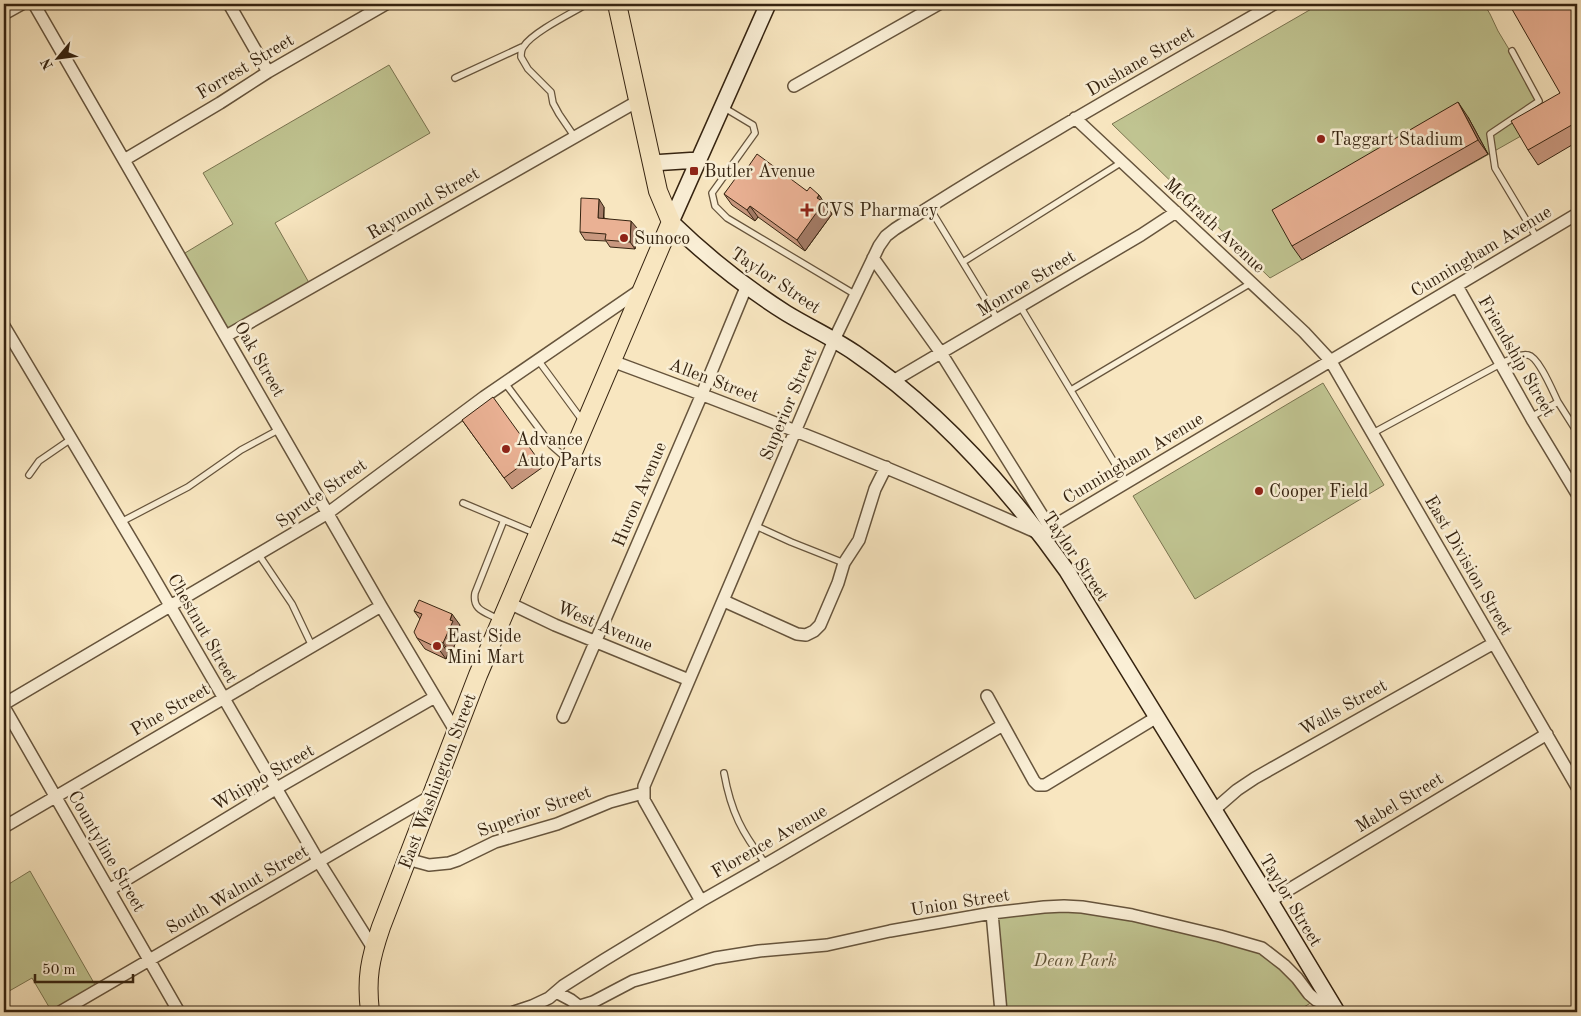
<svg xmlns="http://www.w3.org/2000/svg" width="1581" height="1016" font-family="'Old Standard TT',serif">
<rect width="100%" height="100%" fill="#f8e6c0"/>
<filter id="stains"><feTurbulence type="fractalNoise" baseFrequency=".004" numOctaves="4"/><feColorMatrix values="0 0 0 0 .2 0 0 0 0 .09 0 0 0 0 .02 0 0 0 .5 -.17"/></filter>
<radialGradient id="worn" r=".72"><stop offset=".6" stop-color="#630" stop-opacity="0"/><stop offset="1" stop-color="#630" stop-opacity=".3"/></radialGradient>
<path fill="#c0c491" stroke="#7a7450" d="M1320 4H1484L1490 14 1498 31 1551 119 1270 278 1112 124Z
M389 65 430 133 275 223 312 288 226 336 180 256 233 224 203 173Z
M1323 383 1384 485 1195 599 1133 496Z
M30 871 98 990 60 1012H52L32 978 4 994V887Z
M1064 906 1253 945 1316 1000 1295 1012H1057L1056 1009 1001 1012 992 913Z"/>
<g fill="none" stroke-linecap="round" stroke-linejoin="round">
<defs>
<path id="service" d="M1512 51 1539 101 1490 134 1495 168 1537 238
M455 78 522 47
M723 107 753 125 755 133 712 193 715 206 727 218 856 295
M574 136 559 114 553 103 551 92 528 69 521 57C521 53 521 49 524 46 533 32 572 13 587 4
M929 207 998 320
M963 262 1122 162
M1020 306 1126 482
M538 360 582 420
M505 383 552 446 568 460
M1071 390 1251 283
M1531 417 1558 402 1577 432
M1373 433 1502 363C1509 360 1521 353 1528 355 1539 357 1553 392 1558 402
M29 475 39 461 71 439
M463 503 537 534
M121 522 188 487 241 450 280 429
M756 526 791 542 844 563
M259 555 292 604 312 646
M500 620C486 612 472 611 475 593L504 520
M724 773C731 812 742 833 766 864"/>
<path id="minor" d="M34 4 381 606 456 732
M229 4 268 72
M4 14 22 4
M794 86 939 4
M1075 118 1304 332 1330 360 1577 787
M124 160 220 103 268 72 386 4
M873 258 941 353 1050 528
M1457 286 1533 421 1577 494
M4 326 147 566 319 862 373 948
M226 336 638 101
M612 361C757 414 899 471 1040 534L1577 214
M893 381 1141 235 1176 212
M724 601 797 634 806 635 814 631 820 625 838 583 844 563 859 540 875 489 886 467
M509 603 555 625 689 680
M987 696 1034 781 1038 785H1045L1157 717
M4 704 328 513 484 397 643 288
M4 707 179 1012
M563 717 702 394 747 285
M1214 810 1237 790 1255 778 1494 643
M4 827 381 606
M407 859 429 865 449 863 458 860 495 842 557 824 610 802 643 793
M109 890 277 788 435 697
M701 901 644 800V786L834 340 879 246 886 236 895 229C1019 149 1147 77 1274 4
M1270 901 1547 734
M992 913 1001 1012
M556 992 571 1000 584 1010
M580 1006 593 1002 633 981 715 958 759 951 827 945 890 931 992 913 1044 907 1064 906 1082 907 1132 915 1220 936 1262 948 1284 965 1297 978 1309 994 1316 1000 1323 1003H1331
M60 1012 431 796
M514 1012 532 1006 549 998 563 986 604 960 701 901 773 860 1003 725"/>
<path id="secondary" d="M768 4 671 222C706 256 745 287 786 313 809 327 833 338 855 353 940 411 1008 488 1067 571L1270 901 1337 1012
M652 163 698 160"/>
<path id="primary" d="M370 1012C366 978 370 959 381 927L478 675 671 222 658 191 617 4"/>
</defs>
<use href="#service" stroke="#66543c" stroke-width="8"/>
<use href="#minor" stroke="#66543c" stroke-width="14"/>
<use href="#secondary" stroke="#352310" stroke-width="18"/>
<use href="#primary" stroke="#352310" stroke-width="20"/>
<use href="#service" stroke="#faefd6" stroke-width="5.5"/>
<use href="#minor" stroke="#faefd6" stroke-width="11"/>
<use href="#secondary" stroke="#faefd6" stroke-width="15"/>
<use href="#primary" stroke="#f8e6c0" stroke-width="18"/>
</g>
<path fill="#c9987f" stroke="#352310" d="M1577 4V142L1538 165 1528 150 1560 93Z
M1468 117 1488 154 1302 260 1292 246Z
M746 170 819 195 832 214 805 251 758 217 755 221 732 205 724 194Z
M604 207V218L637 228 635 249 610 247 606 241 585 240 580 232Z
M462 420 535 455 543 467 512 489Z
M414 611 460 625 458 629 460 632 451 654 448 653 446 659 425 649 417 638 420 619Z"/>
<path fill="#a47c68" stroke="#352310" d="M1458 102 1468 117 1488 154 1478 140Z
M819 195 832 214 805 251 797 240Z
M599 199 604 207 603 226 598 218Z
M750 206 758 217 755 221 747 210Z
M631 221 637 228 635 249 630 242Z
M452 614 460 625 458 629 460 632 451 654 443 643Z
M441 642 448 653 446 659 438 648Z"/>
<path fill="#eab194" stroke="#352310" d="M1509 4H1577V122L1528 150 1511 121 1560 93Z
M1458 102 1478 140 1292 246 1272 210Z
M757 154 807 191 810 187 819 195 817 198 824 202 797 240 750 206 747 210 724 194 743 168 746 170Z
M581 198 599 199 598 218 631 221 630 242 605 240 606 234 580 232Z
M493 397 535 455 504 478 462 420Z
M419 600 452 614 450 620 453 621 443 643 441 642 438 648 417 638 414 632 422 614 414 611Z"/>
<g fill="#8f2418" stroke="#faefd6" stroke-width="2">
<circle cx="1321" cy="139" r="5"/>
<rect x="689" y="166" width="10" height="10" rx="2.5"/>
<path d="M804.5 202.5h5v5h5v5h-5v5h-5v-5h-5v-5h5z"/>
<circle cx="624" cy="238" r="5"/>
<circle cx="506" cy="449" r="5"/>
<circle cx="1259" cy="491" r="5"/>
<circle cx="437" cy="646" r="5"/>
</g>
<g text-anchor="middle" stroke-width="5" stroke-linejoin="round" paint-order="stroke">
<g font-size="18" fill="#352310" stroke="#faefd6">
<text transform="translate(1140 61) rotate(-30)" y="6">Dushane Street</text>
<text transform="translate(245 66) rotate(-31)" y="6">Forrest Street</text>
<text transform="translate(423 203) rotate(-30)" y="6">Raymond Street</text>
<text transform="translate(1215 225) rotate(43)" y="6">McGrath Avenue</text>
<text transform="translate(1481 251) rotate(-31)" y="6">Cunningham Avenue</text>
<text transform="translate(776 280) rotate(34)" y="6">Taylor Street</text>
<text transform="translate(1026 283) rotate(-31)" y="6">Monroe Street</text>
<text transform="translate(1517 356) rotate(60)" y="6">Friendship Street</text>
<text transform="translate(260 359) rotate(60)" y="6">Oak Street</text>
<text transform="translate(714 380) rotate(21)" y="6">Allen Street</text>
<text transform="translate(788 404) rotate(-67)" y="6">Superior Street</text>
<text transform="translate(1133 458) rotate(-31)" y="6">Cunningham Avenue</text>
<text transform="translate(321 493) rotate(-35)" y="6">Spruce Street</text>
<text transform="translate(639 494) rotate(-67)" y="6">Huron Avenue</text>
<text transform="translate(1076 556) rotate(56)" y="6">Taylor Street</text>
<text transform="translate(1469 565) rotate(60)" y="6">East Division Street</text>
<text transform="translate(605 626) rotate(23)" y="6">West Avenue</text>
<text transform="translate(203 628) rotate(60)" y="6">Chestnut Street</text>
<text transform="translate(1343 707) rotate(-29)" y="6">Walls Street</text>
<text transform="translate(170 709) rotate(-30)" y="6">Pine Street</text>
<text transform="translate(263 777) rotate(-30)" y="6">Whippo Street</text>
<text transform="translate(437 781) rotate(-69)" y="6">East Washington Street</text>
<text transform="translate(1399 802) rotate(-31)" y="6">Mabel Street</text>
<text transform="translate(534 811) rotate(-20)" y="6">Superior Street</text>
<text transform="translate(769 841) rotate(-30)" y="6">Florence Avenue</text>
<text transform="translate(107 851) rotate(60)" y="6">Countyline Street</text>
<text transform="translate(237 889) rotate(-30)" y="6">South Walnut Street</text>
<text transform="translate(1291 900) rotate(59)" y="6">Taylor Street</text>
<text transform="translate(960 902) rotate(-9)" y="6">Union Street</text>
</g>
<g font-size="18" fill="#352310" stroke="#faefd6" text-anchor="start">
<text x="1331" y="145">Taggart Stadium</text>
<text x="704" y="177">Butler Avenue</text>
<text x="817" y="216">CVS Pharmacy</text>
<text x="634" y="244">Sunoco</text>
<text x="516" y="445">Advance<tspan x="516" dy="21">Auto Parts</tspan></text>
<text x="1269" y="497">Cooper Field</text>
<text x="447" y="642">East Side<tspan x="447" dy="21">Mini Mart</tspan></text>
</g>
<g font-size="18" font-style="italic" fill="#5f5337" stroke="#faefd6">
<text x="1075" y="966">Dean Park</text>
</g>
</g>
<rect width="1581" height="1016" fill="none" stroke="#f8e6c0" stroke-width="20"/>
<rect x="5" y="5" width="1571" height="1006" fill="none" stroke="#352310" stroke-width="2.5"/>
<rect x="10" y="10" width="1561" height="996" fill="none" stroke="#352310"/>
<g transform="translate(58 58) rotate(241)" stroke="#faefd6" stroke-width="4" paint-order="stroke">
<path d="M0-4L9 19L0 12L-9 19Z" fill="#352310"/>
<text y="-8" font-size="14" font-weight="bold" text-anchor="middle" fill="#352310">N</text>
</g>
<path d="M35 974v8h98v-8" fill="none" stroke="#352310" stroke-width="2.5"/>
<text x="42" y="974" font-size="15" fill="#352310" stroke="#faefd6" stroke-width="4" paint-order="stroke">50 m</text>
<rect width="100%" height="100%" filter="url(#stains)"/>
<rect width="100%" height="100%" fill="url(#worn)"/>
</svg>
